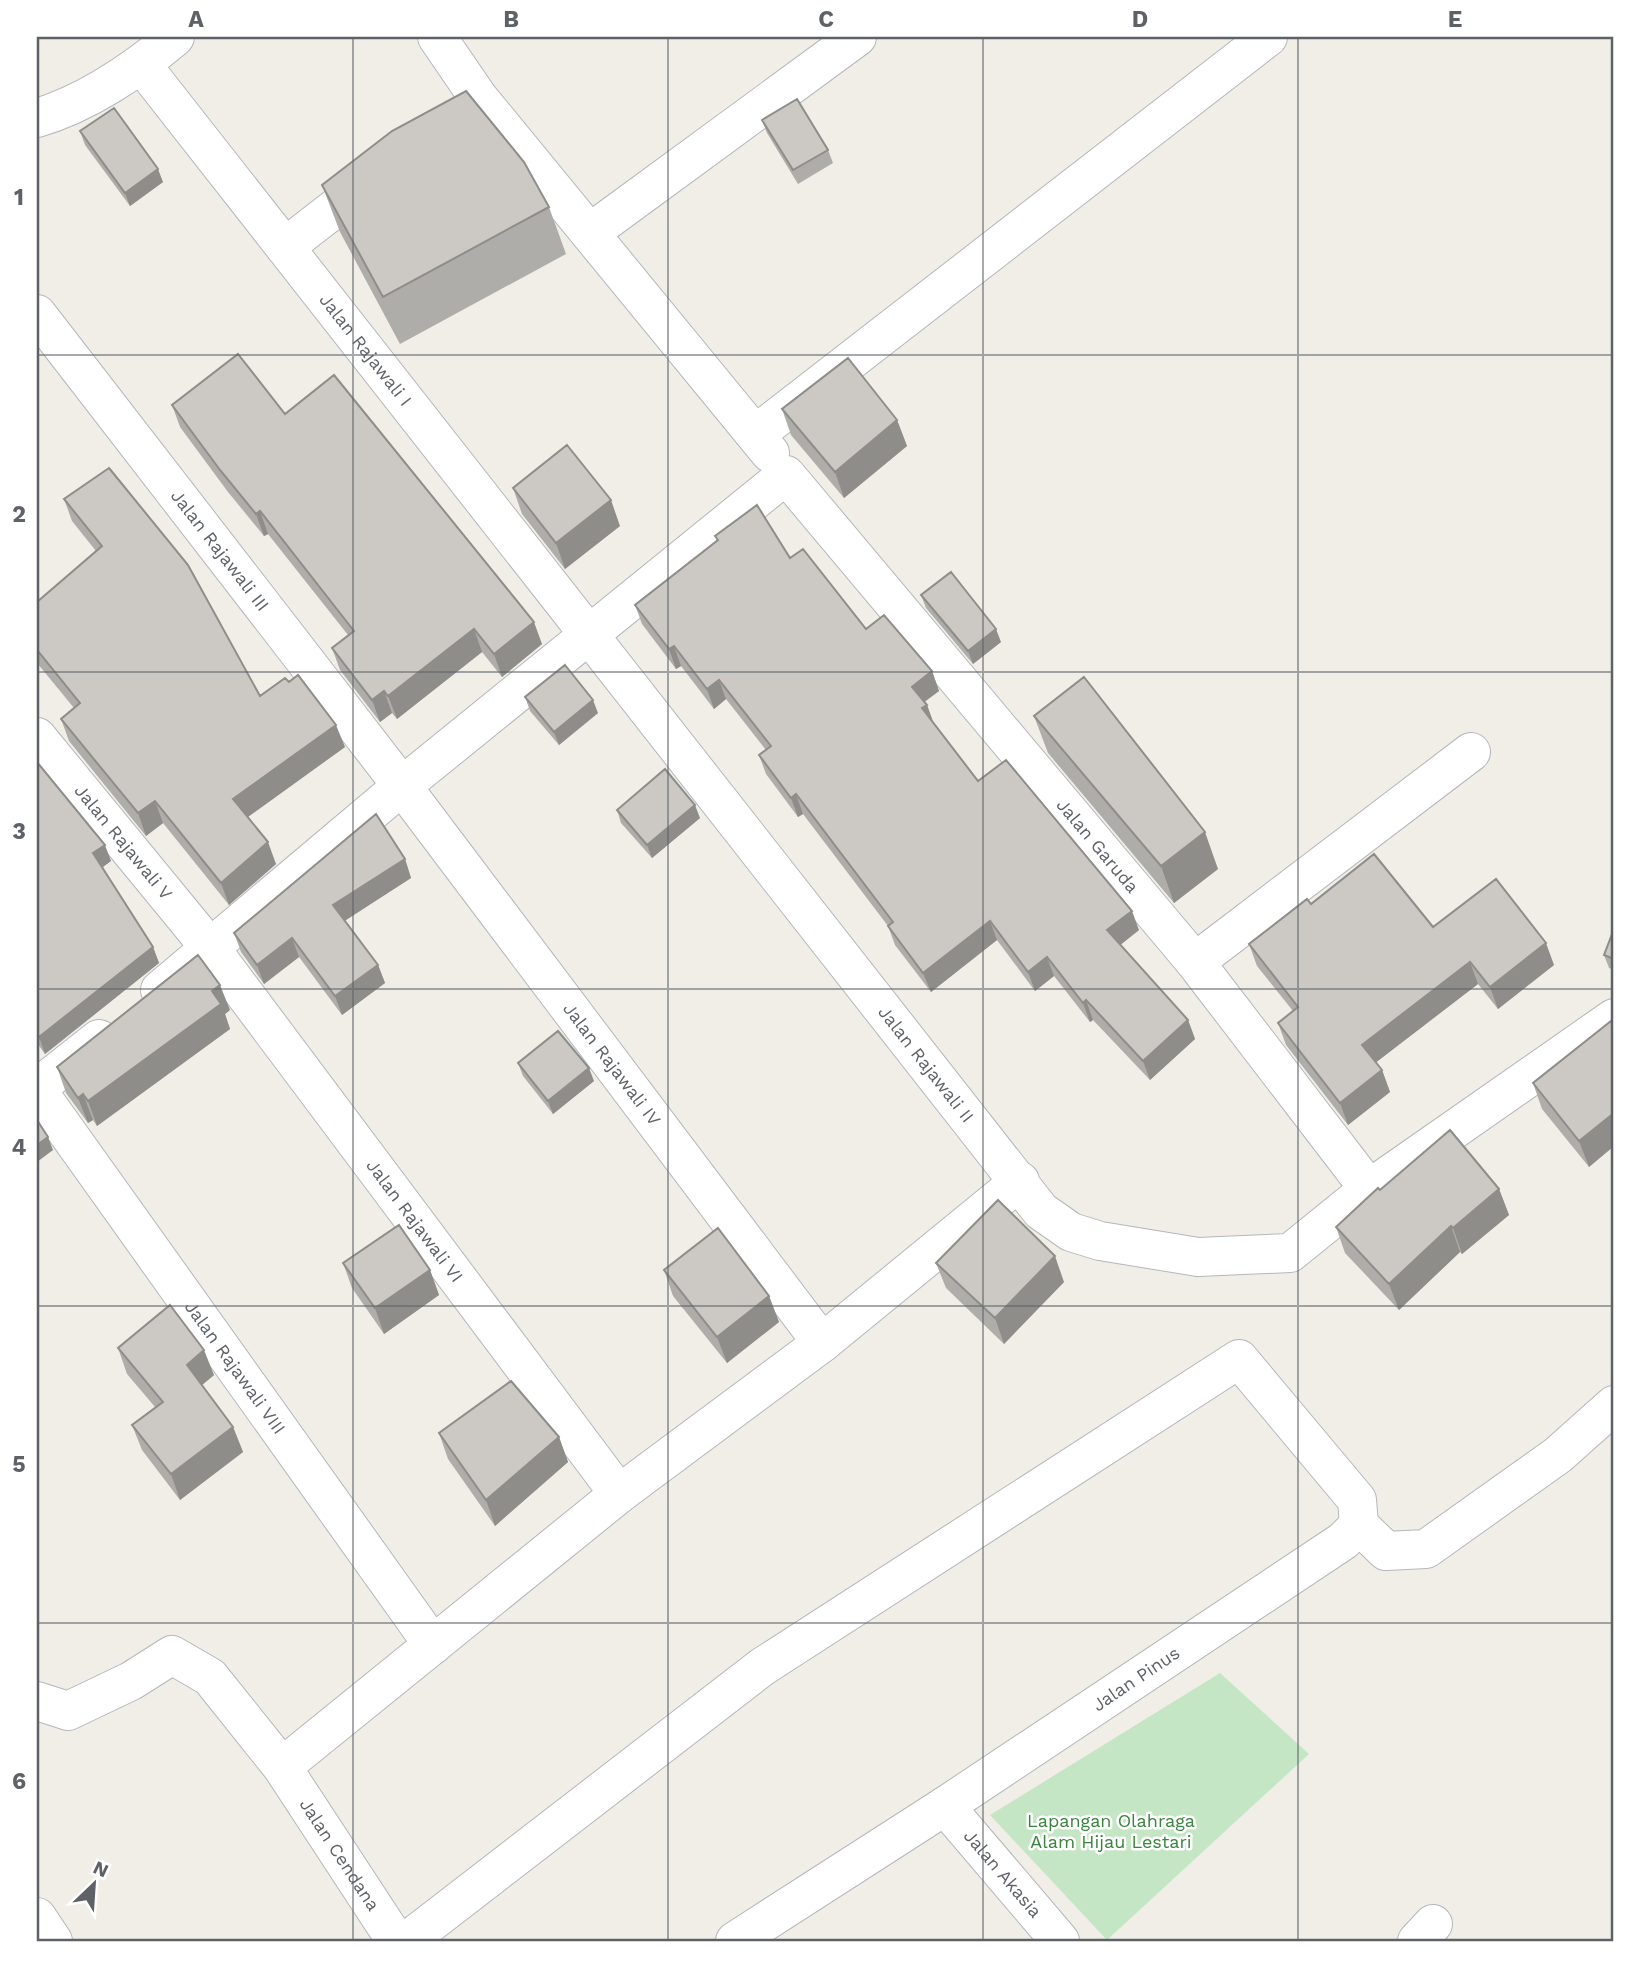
<svg xmlns="http://www.w3.org/2000/svg" width="1651" height="1978" font-family="'Work Sans',sans-serif">
<rect width="100%" height="100%" fill="#f0eee7"/>
<path fill="#c5e6c5" d="M1220 1673 1309 1754 1107 1940 990 1815Z"/>
<g fill="none" stroke-linecap="round" stroke-linejoin="round">
<defs>
<g id="minor">
<path d="M437 37 478 97 770 453"/>
<path id="s1" d="M142 65 1041 1211 1071 1232 1100 1241 1198 1257 1290 1253 1369 1189"/>
<path d="M37 118C88 103 134 71 175 37"/>
<path d="M591 232 857 37"/>
<path d="M285 247 374 178"/>
<path id="s2" d="M37 314 402 786 822 1343"/>
<path d="M756 434 1268 37"/>
<path id="s3" d="M37 737 211 949 619 1494"/>
<path d="M1195 962 1471 752"/>
<path id="s4" d="M160 990 402 786 786 475 1195 962 1369 1189 1614 1018"/>
<path d="M37 1088 99 1039"/>
<path id="s5" d="M37 1090 433 1645"/>
<path d="M1359 1525 1386 1551 1426 1549 1558 1455 1614 1405"/>
<path id="s6" d="M37 1701 68 1711 131 1681 172 1655 210 1677 282 1767 396 1941"/>
<path d="M293 1758 619 1494 822 1343 1020 1181"/>
<path id="s7" d="M945 1806 1060 1941"/>
<path d="M37 1917 53 1941"/>
<path d="M407 1941 762 1667 1239 1359 1357 1500 1359 1525 1343 1541 945 1806 735 1941"/>
<path d="M1417 1941 1433 1924"/>
</g>
</defs>
<use href="#minor" stroke="#b4b7bb" stroke-width="40"/>
<use href="#minor" stroke="#fff" stroke-width="38"/>
</g>
<path fill="#afada9" d="M762 120 828 150 833 163 798 184 767 133Z
M80 131 163 182 130 206 85 145Z
M322 185 549 207 566 254 400 344 340 232Z
M172 405 285 414 542 644 502 677 482 652 397 719 392 713 380 722 340 670 332 648 348 635 268 534 264 536 228 492 180 427Z
M782 409 897 420 907 446 844 498 791 435Z
M513 488 620 526 565 569 522 514Z
M64 499 260 696 345 747 248 817 276 864 229 905 163 823 146 836 69 741 61 719 74 708 37 663V602L96 551 72 521Z
M715 536 790 558 866 629 932 671 939 691 924 702 927 705 933 723 978 781 1139 930 1120 945 1188 1020 1195 1039 1150 1080 1093 1020 1090 1022 1054 976 1035 991 997 940 931 992 895 945 888 926 803 814 798 817 766 774 759 755 766 750 726 699 714 709 681 666 676 669 642 624 635 605 717 541Z
M921 595 1001 642 973 664 926 608Z
M525 697 598 713 559 745 530 711Z
M1034 716 1218 869 1174 903 1048 753Z
M37 762 111 861 102 867 153 947 159 963 45 1054 37 1043Z
M617 810 700 818 652 858 621 823Z
M405 859 411 878 345 920 378 965 385 983 342 1015 299 957 264 984 241 952 234 933Z
M1311 904 1433 927 1554 965 1498 1009 1478 984 1376 1062 1382 1070 1390 1092 1348 1125 1286 1045 1278 1023 1293 1011 1257 966 1249 944Z
M1614 929V970L1609 968 1604 955Z
M230 1010 225 1014 230 1029 97 1126 93 1120 88 1123 66 1093 57 1067Z
M1614 1026V1146L1589 1167 1542 1109 1533 1083Z
M518 1063 594 1081 553 1114 523 1076Z
M1499 1189 1509 1215 1462 1254 1460 1252 1399 1310 1345 1253 1336 1227 1380 1190Z
M343 1263 430 1270 439 1295 384 1334 352 1288Z
M936 1263 1064 1282 1004 1344 946 1288Z
M664 1270 769 1296 779 1322 727 1363 673 1296Z
M118 1348 214 1375 202 1385 233 1427 243 1452 180 1500 142 1450 132 1425 155 1407 127 1374Z
M439 1433 559 1437 568 1462 495 1526 448 1459Z"/>
<path fill="#8f8d89" d="M158 169 163 182 130 206 125 193Z
M897 420 907 446 844 498 835 472Z
M611 500 620 526 565 569 556 543Z
M260 511 268 534 264 536 256 514Z
M534 622 542 644 502 677 494 654Z
M474 629 482 652 397 719 388 696Z
M996 629 1001 642 973 664 968 651Z
M674 646 681 666 676 669 669 649Z
M932 671 939 691 919 706 912 687Z
M719 680 726 699 714 709 707 689Z
M384 691 392 713 380 722 372 700Z
M593 700 598 713 559 745 554 732Z
M927 705 934 724 922 708Z
M336 725 345 747 242 821 233 799Z
M796 794 803 814 798 817 791 798Z
M155 801 163 823 146 836 138 813Z
M695 805 700 818 652 858 647 845Z
M1205 832 1218 869 1174 903 1161 866Z
M268 842 276 864 229 905 221 883Z
M105 845 111 861 99 870 93 853Z
M405 859 411 878 340 924 333 905Z
M1132 911 1139 930 1114 950 1107 930Z
M990 921 997 940 931 992 923 973Z
M292 938 299 957 264 984 257 965Z
M1546 943 1554 965 1498 1009 1490 987Z
M153 947 159 963 45 1054 39 1037Z
M1047 957 1054 976 1035 991 1028 972Z
M1470 962 1478 984 1370 1067 1362 1045Z
M378 965 385 983 342 1015 335 996Z
M220 985 230 1010 225 1014 230 1029 97 1126 88 1101Z
M1086 1000 1093 1020 1090 1022 1083 1003Z
M1188 1020 1195 1039 1150 1080 1143 1061Z
M589 1068 594 1081 553 1114 548 1101Z
M1382 1070 1390 1092 1348 1125 1340 1103Z
M83 1094 93 1120 88 1123 78 1098Z
M1614 1113V1146L1589 1167 1579 1141Z
M48 1137 53 1150 37 1162V1145Z
M1499 1189 1509 1215 1462 1254 1453 1228Z
M1451 1226 1460 1252 1399 1310 1389 1284Z
M1055 1256 1064 1282 1004 1344 995 1318Z
M430 1270 439 1295 384 1334 375 1308Z
M769 1296 779 1322 727 1363 717 1337Z
M204 1350 214 1375 196 1390 187 1365Z
M233 1427 243 1452 180 1500 171 1474Z
M559 1437 568 1462 495 1526 486 1500Z"/>
<path fill="#ccc9c4" stroke="#8f8d89" stroke-width="2" d="M466 91 524 162 549 207 383 297 322 185 392 131Z
M797 99 828 150 793 170 762 120Z
M114 108 158 169 125 193 80 131Z
M238 354 285 414 334 375 534 622 494 654 474 629 388 696 384 691 372 700 332 648 354 631 260 511 256 514 220 470 172 405Z
M848 358 897 420 835 472 782 409Z
M567 445 611 500 556 543 513 488Z
M109 468 188 565 260 696 285 678 289 682 298 675 336 725 233 799 268 842 221 883 155 801 138 813 61 719 80 703 37 650V602L102 546 64 499Z
M757 505 790 558 803 549 866 629 884 615 932 671 912 687 927 705 922 708 978 781 1006 760 1132 911 1107 930 1188 1020 1143 1061 1086 1000 1083 1003 1047 957 1028 972 990 921 923 973 888 926 893 922 796 794 791 798 759 755 771 746 719 680 707 689 674 646 669 649 635 605 718 540 715 536Z
M951 572 996 629 968 651 921 595Z
M565 665 593 700 554 732 525 697Z
M1084 677 1205 832 1161 866 1034 716Z
M37 762 105 845 93 853 153 947 39 1037 37 1034Z
M665 769 695 805 647 845 617 810Z
M376 814 405 859 333 905 378 965 335 996 292 938 257 965 234 933Z
M1374 854 1433 927 1496 879 1546 943 1490 987 1470 962 1362 1045 1382 1070 1340 1103 1278 1023 1298 1007 1249 944 1307 899 1311 904Z
M1614 929V959L1604 955Z
M198 955 220 985 212 991 221 1004 88 1101 83 1094 78 1098 57 1067Z
M1611 1021 1614 1026V1113L1579 1141 1533 1083Z
M558 1031 589 1068 548 1101 518 1063Z
M37 1120 48 1137 37 1145Z
M1450 1130 1499 1189 1453 1228 1451 1226 1389 1284 1336 1227 1378 1188 1380 1190Z
M998 1200 1055 1256 995 1318 936 1263Z
M399 1225 430 1270 375 1308 343 1263Z
M718 1228 769 1296 717 1337 664 1270Z
M170 1305 204 1350 187 1365 233 1427 171 1474 132 1425 163 1402 118 1348Z
M511 1381 559 1437 486 1500 439 1433Z"/>
<path fill="none" stroke="#5e6267" stroke-width="2" stroke-opacity="0.55" d="M353 37V1941M668 37V1941M983 37V1941M1298 37V1941M37 355H1614M37 672H1614M37 989H1614M37 1306H1614M37 1623H1614"/>
<g text-anchor="middle" stroke-width="5" stroke-linejoin="round" paint-order="stroke">
<g font-size="18" fill="#5e6267" stroke="#fff">
<text dy="6" stroke="none"><textPath href="#s1" startOffset="362">Jalan Rajawali I</textPath></text>
<text dy="6" stroke="none"><textPath href="#s2" startOffset="299">Jalan Rajawali III</textPath></text>
<text dy="6" stroke="none"><textPath href="#s3" startOffset="136">Jalan Rajawali V</textPath></text>
<text dy="6" stroke="none"><textPath href="#s4" startOffset="1295">Jalan Garuda</textPath></text>
<text dy="6" stroke="none"><textPath href="#s1" startOffset="1270">Jalan Rajawali II</textPath></text>
<text dy="6" stroke="none"><textPath href="#s2" startOffset="945">Jalan Rajawali IV</textPath></text>
<text dy="6" stroke="none"><textPath href="#s3" startOffset="614">Jalan Rajawali VI</textPath></text>
<text dy="6" stroke="none"><textPath href="#s5" startOffset="341">Jalan Rajawali VIII</textPath></text>
<text transform="translate(1136 1679) rotate(-34)" y="6">Jalan Pinus</text>
<text dy="6" stroke="none"><textPath href="#s6" startOffset="415">Jalan Cendana</textPath></text>
<text dy="6" stroke="none"><textPath href="#s7" startOffset="89">Jalan Akasia</textPath></text>
</g>
<g font-size="18" fill="#38843d" stroke="#fff">
<text x="1111" y="1827">Lapangan Olahraga<tspan x="1111" dy="21">Alam Hijau Lestari</tspan></text>
</g>
</g>
<rect width="1651" height="1978" fill="none" stroke="#ffffff" stroke-width="77"/>
<g transform="translate(94 1884) rotate(25)" stroke="#ffffff" stroke-width="5" paint-order="stroke">
<path d="M0-5L12 26L0 18L-12 26Z" fill="#5e6267"/>
<text y="-10" font-size="19" font-weight="bold" text-anchor="middle" fill="#5e6267">N</text>
</g>
<rect x="38" y="38" width="1574" height="1902" fill="none" stroke="#5e6267" stroke-width="2.5"/>
<g font-size="23" text-anchor="middle" font-weight="bold" fill="#5e6267">
<text x="196" y="27">A</text>
<text x="511" y="27">B</text>
<text x="826" y="27">C</text>
<text x="1140" y="27">D</text>
<text x="1455" y="27">E</text>
<text x="19" y="205">1</text>
<text x="19" y="522">2</text>
<text x="19" y="839">3</text>
<text x="19" y="1155">4</text>
<text x="19" y="1472">5</text>
<text x="19" y="1789">6</text>
</g>
</svg>
